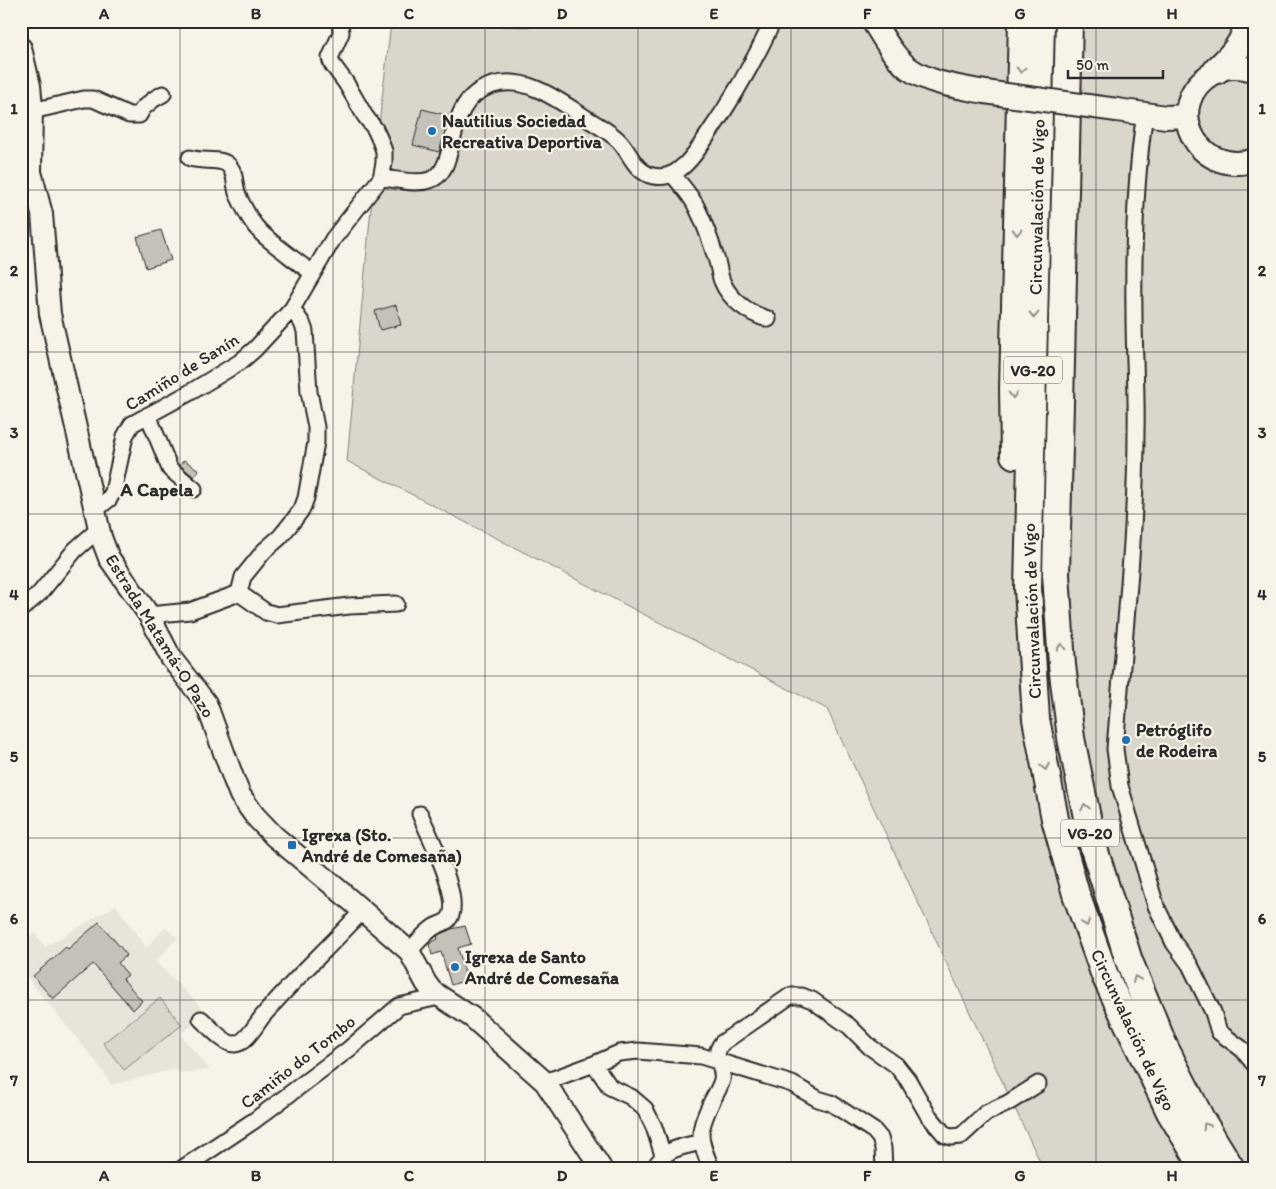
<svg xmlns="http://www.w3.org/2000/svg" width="1276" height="1189" font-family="Itim,sans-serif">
<rect width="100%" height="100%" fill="#f7f3e8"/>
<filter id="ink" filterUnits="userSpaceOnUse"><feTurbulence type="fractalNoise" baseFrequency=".02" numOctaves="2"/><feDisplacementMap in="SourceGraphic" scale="10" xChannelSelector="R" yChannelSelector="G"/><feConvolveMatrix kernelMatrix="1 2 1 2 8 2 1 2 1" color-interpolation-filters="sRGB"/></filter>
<g filter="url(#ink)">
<path fill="#e8e4da" d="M116 905 146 948 165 928 178 938 155 961 206 1012 197 1022 180 1034 210 1070 181 1073 176 1069 111 1085 101 1068 21 970V942L35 933 45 947Z"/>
<path fill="#dad6cc" stroke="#82807c" d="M533 21H1255V1168H1043L827 709 347 461 379 124 391 23 529 27Z
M160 998 182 1025 124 1070 103 1043Z"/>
<path fill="#c4c1b9" stroke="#2b2b2b" d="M422 109 450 116 439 152 413 145Z
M161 230 171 260 146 268 137 237Z
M396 305 401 325 380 330 375 311Z
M184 460 199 470 194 477 180 465Z
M99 922 127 955 118 963 128 975 123 979 142 1001 133 1010 93 964 53 999 33 976 66 947 68 949Z
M465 926 471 944 458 948 467 980 451 985 441 952 432 955 429 944 438 939 437 936 440 934 451 929Z"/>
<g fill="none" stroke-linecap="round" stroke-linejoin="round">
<defs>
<path id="street" d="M32 111 84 99H93L129 115H139L143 108 154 99 163 94
M1145 113C1135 180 1133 247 1134 314 1134 353 1137 392 1136 431 1136 538 1123 644 1115 749L1120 786 1156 906 1174 943 1190 965 1213 1012 1219 1032 1242 1049 1255 1065
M190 158C202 162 219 158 227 164 236 171 234 183 237 193 241 202 246 212 251 220 258 232 268 239 278 247 290 256 300 265 312 272
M672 174C681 185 691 195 697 208 705 224 711 242 716 258 719 266 719 274 722 281 729 299 749 314 768 319
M381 178C396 179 416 185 430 180 462 170 440 100 493 85 527 75 559 101 586 118 597 125 611 132 620 142 631 154 635 172 653 176 663 178 674 175 681 168 691 161 698 149 705 139 731 102 754 62 773 21
M148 415 170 469 194 489
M95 510 109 499 113 492 125 436 132 424 189 393 240 362 255 349 292 309 333 239 381 178 384 163V151L380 140 375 129 365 116 346 83 332 64 330 58 341 33 340 21
M239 593 243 577 264 551 280 537 293 521 302 509 306 498 316 442V427L309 392 305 331 302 323 292 309
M21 609 40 593 75 550 99 529
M149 615 190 611 239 593 266 612 277 615 349 606 396 604
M409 951C417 943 425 933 434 927 439 924 445 923 448 920 465 902 428 834 420 814
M201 1019C209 1026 225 1045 235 1044 246 1043 255 1026 262 1017 293 979 330 947 363 910
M594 1064 610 1087 631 1097 645 1109 654 1127 663 1155
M545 1082 594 1064 619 1053 638 1051 701 1056 792 1084 818 1099 831 1103 874 1131 880 1138 883 1148 884 1168
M183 1168 255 1120 349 1049 399 1006 439 997
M654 1168C668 1147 678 1148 701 1142
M711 1168C698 1136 697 1133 712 1101 716 1094 720 1087 722 1080 725 1064 710 1058 722 1043L790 996H802L812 1000 849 1026 870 1047 896 1065 908 1080 928 1115 945 1135 951 1137 961 1136 986 1113 1008 1103 1038 1084"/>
<path id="secondary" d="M21 48 30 86 32 107 31 172 42 214 50 314 101 537 109 558 149 615 171 658 206 703 234 780 240 795 255 816 274 836 341 892 409 951 426 983 432 991 473 1018 545 1082 601 1168"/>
<path id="primary" d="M873 21C883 37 893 56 908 68 930 84 959 87 985 92
M1255 71C1241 66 1226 65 1213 73 1160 103 1196 179 1255 160
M1117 110 1166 117 1187 116"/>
<path id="highway" d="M1041 21 1028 588 1036 719 1055 819 1076 894 1105 976 1170 1112 1204 1168
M1069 21 1056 574 1062 665 1071 738 1092 842 1129 961 1164 1046 1201 1119 1231 1168
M1217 70C1231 57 1246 42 1248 21
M1014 455 1013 388 1022 21"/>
</defs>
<use href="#street" stroke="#2b2b2b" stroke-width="19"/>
<use href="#secondary" stroke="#2b2b2b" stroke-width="24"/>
<use href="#primary" stroke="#2b2b2b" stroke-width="26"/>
<use href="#highway" stroke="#2b2b2b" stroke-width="30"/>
<use href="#street" stroke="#f7f3e8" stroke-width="15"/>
<use href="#secondary" stroke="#f7f3e8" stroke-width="20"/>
<use href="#primary" stroke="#f7f3e8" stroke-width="22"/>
<use href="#highway" stroke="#f7f3e8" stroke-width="26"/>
<defs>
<path id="primary-bridge" d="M985 92 1117 110"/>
</defs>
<use href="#primary-bridge" stroke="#2b2b2b" stroke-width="26" stroke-linecap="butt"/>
<use href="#primary-bridge" stroke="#f7f3e8" stroke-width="22"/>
</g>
<defs><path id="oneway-chevron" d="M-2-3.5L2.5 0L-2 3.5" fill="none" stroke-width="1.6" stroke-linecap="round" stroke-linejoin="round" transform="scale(1.25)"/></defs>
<g stroke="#918f8a">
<use href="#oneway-chevron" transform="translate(1021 70) rotate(91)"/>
<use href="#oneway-chevron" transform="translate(1017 232) rotate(91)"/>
<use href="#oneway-chevron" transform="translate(1034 315) rotate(91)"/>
<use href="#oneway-chevron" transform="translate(1013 395) rotate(90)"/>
<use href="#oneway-chevron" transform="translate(1061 647) rotate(-93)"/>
<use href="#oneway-chevron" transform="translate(1045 767) rotate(79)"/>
<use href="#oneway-chevron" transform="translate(1085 807) rotate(-102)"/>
<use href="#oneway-chevron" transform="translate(1086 923) rotate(71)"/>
<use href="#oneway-chevron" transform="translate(1136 979) rotate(-113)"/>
<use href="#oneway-chevron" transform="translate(1206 1126) rotate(-122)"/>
</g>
</g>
<path fill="none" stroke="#2b2b2b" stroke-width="1" stroke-opacity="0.55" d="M180 21V1168M333 21V1168M485 21V1168M638 21V1168M791 21V1168M943 21V1168M1096 21V1168M21 190H1255M21 352H1255M21 514H1255M21 676H1255M21 838H1255M21 1000H1255"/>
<g fill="#1f6fb2" stroke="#f7f3e8" stroke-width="2">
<circle cx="432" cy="131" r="5"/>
<circle cx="1126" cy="740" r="5"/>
<rect x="287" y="840" width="10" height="10" rx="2.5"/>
<circle cx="455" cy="967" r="5"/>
</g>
<g text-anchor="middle" stroke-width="4.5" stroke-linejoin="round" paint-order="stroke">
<g fill="#f7f3e8" stroke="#686764" stroke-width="1">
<rect x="1004" y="356.5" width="58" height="27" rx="4"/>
<rect x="1061" y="819.5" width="58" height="27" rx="4"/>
</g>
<g font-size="16" font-weight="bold" fill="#2b2b2b">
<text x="1033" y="376">VG-20</text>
<text x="1090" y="839">VG-20</text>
</g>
<g font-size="18" font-weight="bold" fill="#2b2b2b" stroke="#f7f3e8" text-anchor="start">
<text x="442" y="127">Nautilius Sociedad<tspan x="442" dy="21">Recreativa Deportiva</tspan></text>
<text x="1136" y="736">Petróglifo<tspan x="1136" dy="21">de Rodeira</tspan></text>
<text x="302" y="841">Igrexa (Sto.<tspan x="302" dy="21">André de Comesaña)</tspan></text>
<text x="465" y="963">Igrexa de Santo<tspan x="465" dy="21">André de Comesaña</tspan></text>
</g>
<g font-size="18" fill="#2b2b2b" stroke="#f7f3e8">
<text transform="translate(1037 207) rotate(-89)" y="6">Circunvalación de Vigo</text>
<text transform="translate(182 372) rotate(-32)" y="6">Camiño de Sanín</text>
<text transform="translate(1032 611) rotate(-92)" y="6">Circunvalación de Vigo</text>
<text transform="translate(160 636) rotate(58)" y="6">Estrada Matamá-O Pazo</text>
<text transform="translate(1133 1030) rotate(65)" y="6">Circunvalación de Vigo</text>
<text transform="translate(298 1062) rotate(-38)" y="6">Camiño do Tombo</text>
</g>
<g font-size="19" font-weight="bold" fill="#2b2b2b" stroke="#f7f3e8">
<text x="157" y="496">A Capela</text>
</g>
</g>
<rect width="1276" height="1189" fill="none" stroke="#f7f3e8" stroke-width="55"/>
<path d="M1068 70v8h95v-8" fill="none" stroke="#2b2b2b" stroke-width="2.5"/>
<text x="1076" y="70" font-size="15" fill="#2b2b2b" stroke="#f7f3e8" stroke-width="4" paint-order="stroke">50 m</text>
<rect x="28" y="28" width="1220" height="1134" fill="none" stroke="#2b2b2b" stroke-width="2"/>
<g font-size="16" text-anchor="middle" font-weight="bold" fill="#2b2b2b">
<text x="104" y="19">A</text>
<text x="256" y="19">B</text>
<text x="409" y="19">C</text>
<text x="562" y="19">D</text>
<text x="714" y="19">E</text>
<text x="867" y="19">F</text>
<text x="1020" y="19">G</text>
<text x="1172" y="19">H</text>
<text x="14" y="114">1</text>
<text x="1262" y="114">1</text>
<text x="14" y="276">2</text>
<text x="1262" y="276">2</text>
<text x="14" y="438">3</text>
<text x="1262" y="438">3</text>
<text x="14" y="600">4</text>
<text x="1262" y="600">4</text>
<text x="14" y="762">5</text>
<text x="1262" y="762">5</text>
<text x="14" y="924">6</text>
<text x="1262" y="924">6</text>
<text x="14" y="1086">7</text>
<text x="1262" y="1086">7</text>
<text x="104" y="1181">A</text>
<text x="256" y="1181">B</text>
<text x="409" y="1181">C</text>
<text x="562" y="1181">D</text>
<text x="714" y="1181">E</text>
<text x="867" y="1181">F</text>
<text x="1020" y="1181">G</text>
<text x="1172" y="1181">H</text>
</g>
</svg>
